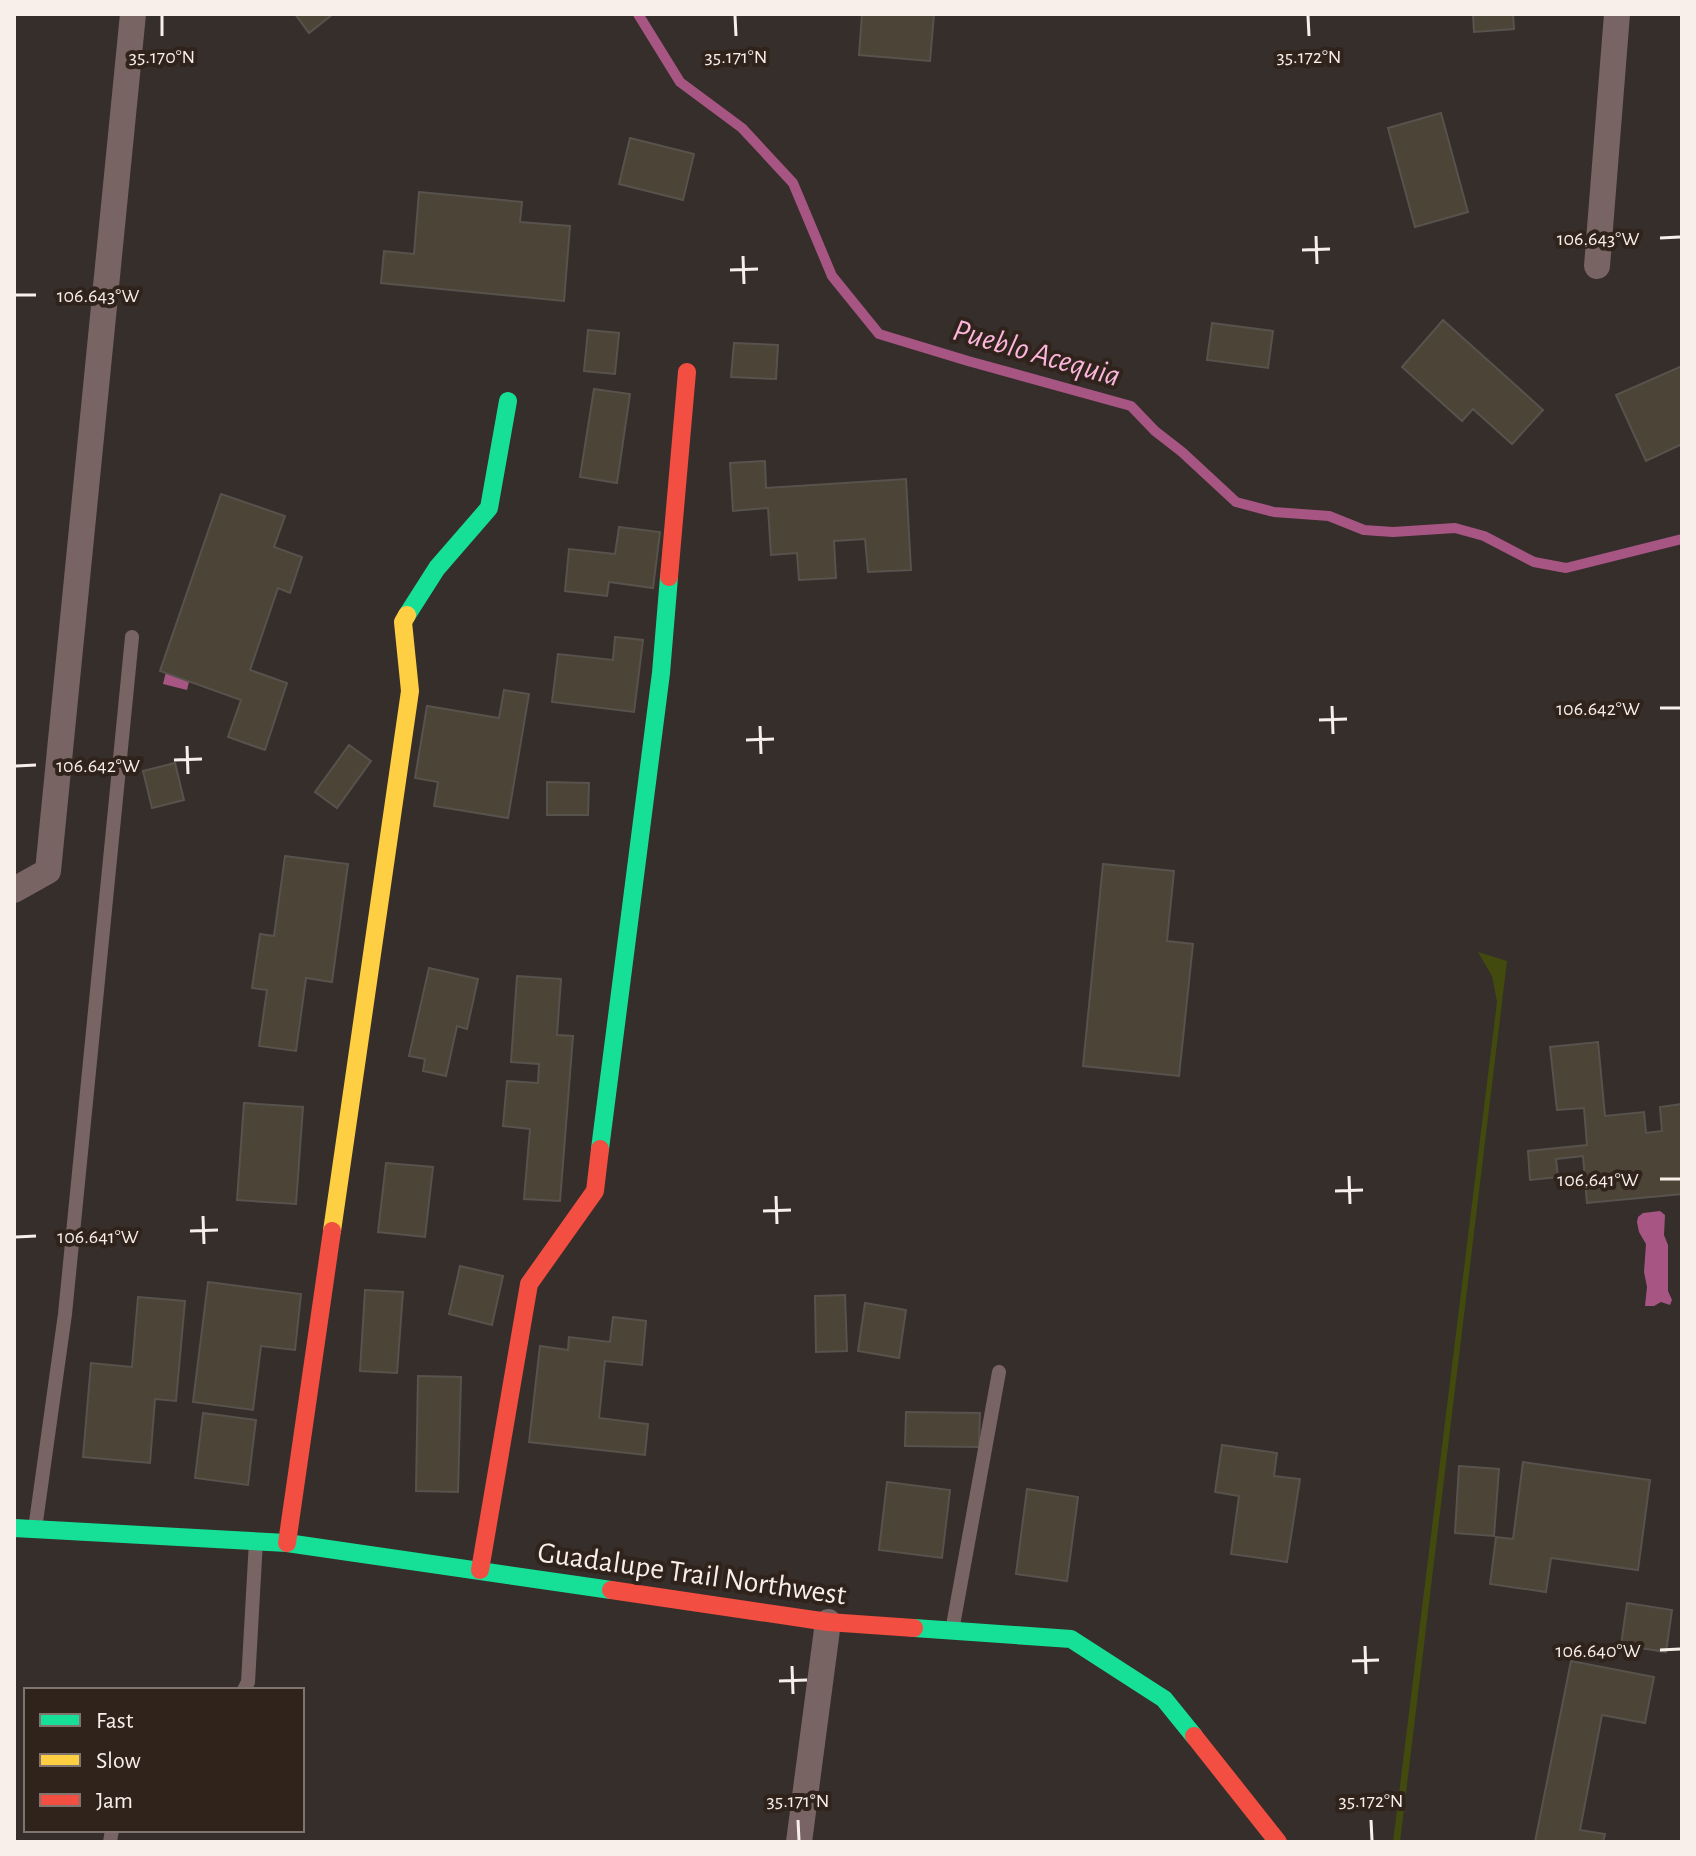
<svg xmlns="http://www.w3.org/2000/svg" width="1696" height="1856" font-family="'Alegreya Sans',sans-serif">
<rect width="100%" height="100%" fill="#362e2a"/>
<path fill="#424b0d" d="M1478 952 1507 961 1400 1842H1393L1497 1002 1492 976Z"/>
<path fill="#a75684" d="M175 635 199 641 187 690 163 684Z
M1660 1211 1665 1215 1664 1235 1668 1245V1291L1672 1300 1670 1305 1661 1302 1654 1306H1645L1647 1287 1644 1272 1646 1244 1639 1232 1637 1222 1638 1217 1643 1213Z"/>
<g fill="none" stroke-linecap="round" stroke-linejoin="round">
<path stroke="#a75684" stroke-width="10" d="M638 14 680 82 742 128 793 183 832 276 879 334 968 361 1131 406 1155 431 1182 452 1236 502 1274 512 1329 516 1364 530 1393 532 1455 528 1484 536 1534 562 1566 568 1682 539"/>
</g>
<path fill="#4c4437" stroke="#58524d" stroke-width="2" d="M295 14H333L309 33Z
M862 14H934L930 61 859 55Z
M1473 14H1513L1514 29 1474 32Z
M1441 113 1468 212 1415 227 1388 128Z
M630 138 694 154 683 200 619 184Z
M419 192 522 202 520 222 570 226 564 301 381 283 384 251 414 254Z
M1443 320 1543 410 1512 444 1473 409 1462 421 1402 367Z
M1212 323 1273 331 1268 368 1207 360Z
M588 330 619 333 615 374 584 371Z
M734 343 778 345 776 379 731 377Z
M1682 366V444L1646 461 1616 395Z
M594 389 630 394 617 483 580 477Z
M765 461 766 488 906 479 911 570 868 572 865 539 834 541 836 578 799 580 797 553 771 555 768 508 733 511 730 463Z
M221 494 285 516 274 547 302 557 290 593 278 588 250 670 287 683 265 750 228 737 241 700 160 671Z
M619 527 660 532 653 588 609 582 607 596 565 591 569 549 615 554Z
M615 637 643 640 634 712 552 702 558 654 613 660Z
M504 690 529 694 508 818 434 806 438 782 415 778 427 706 499 718Z
M349 745 371 761 337 808 315 792Z
M175 763 184 800 152 808 143 771Z
M547 782 589 783 588 815H547Z
M285 856 348 864 332 982 306 978 296 1051 259 1046 267 990 252 988 260 934 274 936Z
M1103 864 1174 871 1167 941 1193 944 1179 1076 1083 1066Z
M429 968 478 979 467 1029 457 1026 446 1076 423 1071 425 1059 409 1056Z
M517 976 561 979 557 1035 573 1036 560 1201 524 1199 530 1129 503 1126 507 1081 538 1083 539 1064 511 1062Z
M1598 1042 1605 1116 1644 1112 1646 1133 1662 1131 1660 1107 1682 1104V1194L1587 1203 1583 1156 1556 1159 1558 1177 1530 1180 1528 1151 1587 1145 1584 1108 1557 1110 1550 1047Z
M244 1103 303 1107 296 1204 237 1200Z
M386 1163 433 1167 425 1237 378 1232Z
M460 1266 503 1276 492 1325 449 1314Z
M208 1282 301 1294 295 1350 261 1346 253 1410 193 1402Z
M365 1290 403 1292 397 1373 360 1371Z
M845 1295 847 1351 816 1352 815 1296Z
M138 1297 185 1301 176 1401 155 1399 150 1463 83 1457 91 1363 132 1367Z
M865 1303 906 1310 899 1358 858 1351Z
M613 1317 646 1321 642 1365 605 1361 599 1418 648 1424 645 1455 529 1442 540 1346 568 1350 569 1337 610 1342Z
M418 1376 461 1377 458 1492 416 1491Z
M906 1412 980 1413 979 1447 905 1446Z
M203 1413 256 1420 248 1485 195 1478Z
M1222 1445 1277 1453 1274 1476 1300 1479 1287 1562 1231 1554 1239 1496 1215 1492Z
M1523 1462 1650 1480 1638 1570 1551 1558 1546 1592 1490 1584 1496 1537 1513 1539Z
M1459 1466 1499 1469 1494 1536 1455 1533Z
M887 1482 950 1490 942 1558 879 1550Z
M1027 1489 1078 1497 1067 1581 1016 1574Z
M1627 1603 1672 1610 1666 1652 1621 1645Z
M1571 1661 1654 1677 1645 1723 1602 1715 1580 1830 1605 1834 1603 1842H1535Z"/>
<g fill="none" stroke-linecap="round" stroke-linejoin="round">
<path stroke="#776463" stroke-width="14" d="M35 1529 65 1314 132 637
M952 1631 999 1372
M244 1690 248 1682 256 1541
M110 1842 112 1830"/>
<path stroke="#776463" stroke-width="26" d="M1597 266 1617 14
M14 890 48 871 133 14
M799 1842 828 1622"/>
<path stroke="#16e098" stroke-width="18" d="M407 615 437 568 489 508 508 401
M600 1149 661 673 669 577
M14 1528 287 1543 611 1590
M914 1628 1071 1639 1164 1699 1194 1736"/>
<path stroke="#ffcf43" stroke-width="18" d="M332 1231 410 691 403 622 407 615"/>
<path stroke="#f24e42" stroke-width="18" d="M669 577 687 372
M287 1543 332 1231
M480 1570 529 1284 595 1191 600 1149
M611 1590 828 1622 914 1628
M1194 1736 1278 1842"/>
</g>
<path fill="none" stroke="#f9efea" stroke-width="3" d="M162 16V36M735 16 736 36M1308 16 1309 36M1316 236 1317 264M1660 238 1680 237M1302 250 1330 249M743 256 744 284M730 270 758 269M16 295H36M1332 706 1333 734M1660 708H1680M1319 720 1347 719M760 726 761 754M746 740 774 739M187 746 188 774M174 760 202 759M16 766 36 765M1349 1176 1350 1204M1660 1179H1680M1335 1191 1363 1190M776 1196 777 1224M763 1211 791 1210M203 1216 204 1244M190 1231 218 1230M16 1237 36 1236M1365 1646 1366 1674M1660 1650 1680 1649M1352 1661 1379 1660M792 1666 793 1694M779 1681 807 1680M798 1820 799 1840M1371 1820 1372 1840"/>
<g text-anchor="middle" stroke-width="8" stroke-linejoin="round" paint-order="stroke">
<g font-size="30" fill="#f9efea" stroke="#30231b">
<text transform="translate(692 1573) rotate(8)" y="10">Guadalupe Trail Northwest</text>
</g>
<g font-size="32" font-style="italic" fill="#fcb5db" stroke="#30231b">
<text transform="translate(1037 352) rotate(16)" y="11">Pueblo Acequia</text>
</g>
</g>
<g font-size="20" text-anchor="middle" fill="#f9efea" stroke="#30231b" stroke-width="8" stroke-linejoin="round" paint-order="stroke">
<text x="162" y="63">35.170°N</text>
<text x="736" y="63">35.171°N</text>
<text x="1309" y="63">35.172°N</text>
<text x="1598" y="245">106.643°W</text>
<text x="98" y="302">106.643°W</text>
<text x="1598" y="715">106.642°W</text>
<text x="98" y="772">106.642°W</text>
<text x="1598" y="1186">106.641°W</text>
<text x="98" y="1243">106.641°W</text>
<text x="1598" y="1657">106.640°W</text>
<text x="798" y="1807">35.171°N</text>
<text x="1371" y="1807">35.172°N</text>
</g>
<rect width="1696" height="1856" fill="none" stroke="#f9efea" stroke-width="32"/>
<rect x="24" y="1688" width="280" height="144" fill="#30231b" stroke="#80756e" stroke-width="2"/>
<rect x="40" y="1714" width="40" height="12" fill="#16e098" stroke="#80756e" stroke-width="2"/>
<text x="96" y="1728" font-size="24" fill="#f9efea">Fast</text>
<rect x="40" y="1754" width="40" height="12" fill="#ffcf43" stroke="#80756e" stroke-width="2"/>
<text x="96" y="1768" font-size="24" fill="#f9efea">Slow</text>
<rect x="40" y="1794" width="40" height="12" fill="#f24e42" stroke="#80756e" stroke-width="2"/>
<text x="96" y="1808" font-size="24" fill="#f9efea">Jam</text>
</svg>
